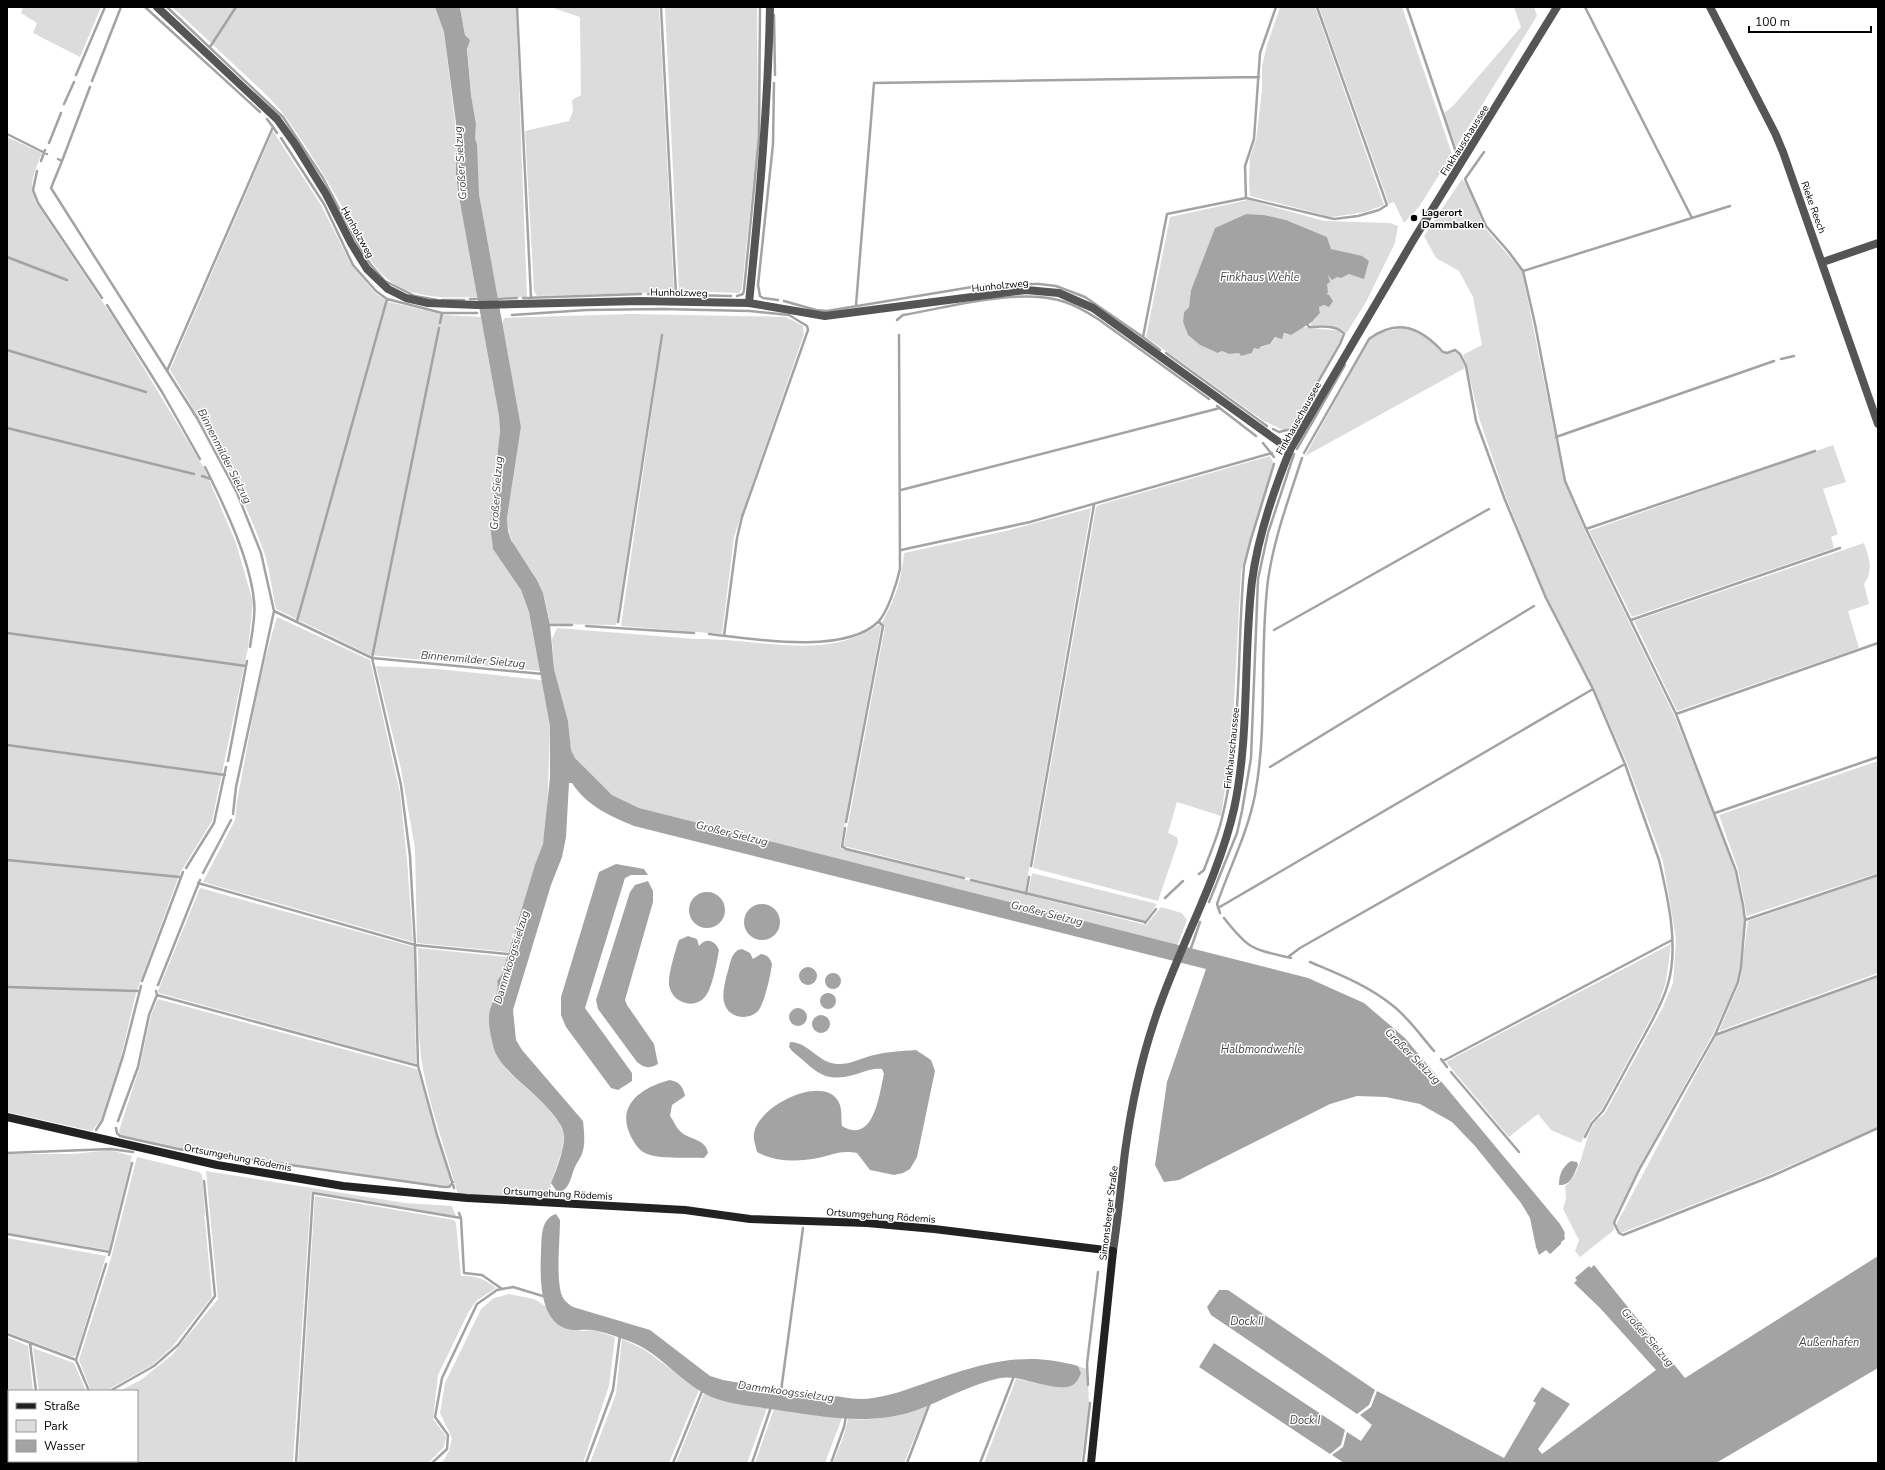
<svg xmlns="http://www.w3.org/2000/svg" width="1885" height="1470" font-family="'Nunito Sans',sans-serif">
<rect width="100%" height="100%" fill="#fff"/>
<path fill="#dcdcdc" d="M23 7H101L80 57 33 33 37 23 21 13Z
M172 7H435L444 32 457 138 456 175 459 197 478 297C451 297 423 300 398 286 368 270 359 236 343 208 326 178 307 147 287 119 276 103 260 89 245 75 221 52 197 30 172 7Z
M458 7H516L527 297H497L479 194 475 139 476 124 471 95 467 44 460 8Z
M550 7H659L674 292 537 296 534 291 525 131 569 121 573 111 572 100 581 95 580 17Z
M665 7H757L758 136 742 288 739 293 679 291Z
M1280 7H1315L1384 205 1365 212 1332 217 1250 196 1249 181 1250 157 1256 140 1262 90V66L1267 45Z
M1319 7H1402L1452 154 1419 207 1404 223 1394 202 1389 204Z
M1514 7H1534L1537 16 1456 147 1444 113 1453 106 1521 27Z
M273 131 321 205 351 264 375 293 389 302 445 315 481 317 499 416 500 431 490 525 493 549 521 590 529 612 540 671 370 655 276 609C272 591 270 570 264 552 241 488 206 429 170 370Z
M7 137 42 153C34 173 28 183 36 203L116 322 204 468 236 543 253 602 248 648 212 821 180 873 136 993 121 1057 101 1120 92 1131 7 1112Z
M1462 179 1470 190 1484 227 1522 271 1564 481 1584 529 1674 715 1714 814 1738 881 1744 919 1740 966 1737 981 1728 1002 1713 1034 1662 1126 1615 1216 1613 1223 1614 1230 1580 1257 1575 1251 1579 1240 1563 1209 1566 1199 1565 1186C1582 1175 1583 1140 1594 1124 1596 1120 1601 1117 1605 1113L1663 1007 1673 983 1676 939 1663 861 1627 763 1595 691 1547 598 1507 500 1480 421 1467 367 1463 355 1482 345 1473 297 1459 271 1436 258 1424 236Z
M1248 200 1324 221 1390 223 1398 226 1395 243 1366 302 1346 334 1342 329 1310 325 1320 313 1319 307 1324 305 1327 284 1329 282 1328 275 1341 277 1349 274 1364 278 1369 261 1331 249 1327 237 1286 220 1264 215 1246 214 1215 228 1191 290 1189 307 1184 312 1183 322 1188 335 1200 345 1219 353 1222 351 1229 354 1239 353 1241 356 1252 353 1254 348C1258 348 1266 346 1270 344 1277 336 1279 332 1291 335L1303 327 1340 331 1342 335 1337 349 1291 427 1283 430 1264 421 1146 337 1170 217Z
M631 314 786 317 803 326 804 334 734 537 722 634 621 626 663 334H661L616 625 550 624C547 610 545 595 538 582 525 556 509 550 507 518L521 427 502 324 504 318Z
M1402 328C1420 331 1430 340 1443 353L1447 354 1455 352 1459 355 1465 368 1305 456 1369 340 1379 333Z
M1833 445 1846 482 1823 489 1838 534 1831 537 1834 548 1632 617 1589 531Z
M1270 456 1274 464 1241 571 1232 740 1221 816 1177 802 1168 833 1177 837 1178 842 1158 901 1033 868 1096 507 1099 505Z
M1091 508 1025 892 844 846 885 627 882 623C896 596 901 583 904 553L1006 531Z
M1864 543C1869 557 1874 571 1864 584L1869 604 1848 611 1859 648 1677 711 1634 621Z
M277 617 370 660 400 793 407 860 413 942 203 882 235 820 237 801C249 740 258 677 277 617Z
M880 624 881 627 840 848 1146 925 1161 907 1182 913 1187 920 1177 946 641 809 612 795 575 758 571 750 568 721 554 669 552 639 557 628 695 639C755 637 827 663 880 624Z
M376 666 438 669 542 680 550 726 547 821 543 844 508 952 417 943 415 848 401 769Z
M1878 761V873L1747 916 1738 869 1719 815Z
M1032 873 1157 904 1145 921 1028 893Z
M1878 876V973L1719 1031 1740 982 1748 921Z
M200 888 414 947 416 1064 159 993 158 991Z
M1671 944 1666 982 1658 1005 1602 1109 1591 1121 1581 1143 1551 1130 1538 1114 1509 1137 1446 1062Z
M418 948 507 957 502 974 497 981 499 987 490 1010 507 1070 547 1107 559 1123 564 1134 562 1151 551 1183 548 1200 458 1195C447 1153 431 1112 423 1069 416 1032 419 986 418 948Z
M1878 976V1127L1771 1174 1621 1233 1616 1225 1716 1036Z
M158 999 417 1069 450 1180 449 1186 444 1187 178 1148 121 1135 119 1131 140 1066 151 1015Z
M110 1150 132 1156 109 1250 7 1233V1154H74Z
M137 1157 199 1172 202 1175 205 1214 204 1217 205 1220 212 1297 172 1347 152 1365 106 1391H91L79 1360 110 1262Z
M206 1171 405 1203 452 1206 456 1216 311 1193 293 1463H48V1461H137V1391H120L142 1379 172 1355 218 1299Z
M315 1196 454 1220 456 1223 461 1276C477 1276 483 1278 496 1288L476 1301 468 1313 438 1375 433 1419 446 1436 444 1447 428 1463H298Z
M7 1238 106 1256 76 1355 73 1357 7 1332Z
M509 1294 534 1299 547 1307 552 1319 582 1331 593 1330 615 1337 609 1386 583 1463H440L444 1460 449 1451 452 1438 440 1413 445 1383 481 1309 494 1298Z
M7 1337 28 1346 33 1391H9V1461H42V1463H7Z
M622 1339 645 1350 699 1390 669 1463H590L616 1394Z
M33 1348 74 1363 86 1391H39Z
M1078 1366 1087 1369 1089 1402 1081 1463H984L1016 1379 1061 1386H1071L1081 1373Z
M704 1393 717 1399 767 1408 747 1463H676Z
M928 1405 904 1463H833L844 1435 848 1419C874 1421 905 1416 928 1405Z
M774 1409 842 1418 825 1463H755Z"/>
<path fill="#a3a3a3" d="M435 7 460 8 465 35 470 40 467 49 471 95 476 124 475 139 477 144 479 194 521 427 507 518 508 531 511 540 537 580 543 593 550 625 554 669 568 721 571 750 575 758 612 795 639 808 1308 978 1364 1003 1405 1038 1560 1224 1565 1233 1564 1235 1565 1239 1561 1242V1244L1550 1254 1546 1250 1539 1255 1536 1247 1530 1218 1521 1203 1475 1146 1452 1122 1420 1104 1386 1097 1357 1096 1330 1104 1179 1180 1164 1182 1155 1165 1167 1082 1206 969 634 826C610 816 587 806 572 783H569L566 837 562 857 551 885 513 1010 516 1040 522 1050 583 1121C584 1132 586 1146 581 1156 579 1160 576 1164 575 1167 570 1178 571 1188 558 1193L551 1183C557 1168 564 1151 564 1136 564 1119 530 1091 518 1080 509 1071 498 1061 494 1049 491 1037 487 1021 490 1010 493 999 500 991 497 981L502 974 535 865 543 844 550 778V726L529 612 521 590 493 549 490 525 500 431 499 416 459 197 456 175V123L444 32Z
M1246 214 1264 215 1286 220 1327 237 1331 249 1362 256 1369 261 1364 279 1349 274 1341 278 1337 277 1332 280 1328 275 1330 282 1327 284 1328 293 1326 294 1329 295 1333 301 1329 307 1324 305 1319 307 1320 313 1312 322 1291 335 1284 333 1282 339 1275 337 1270 344 1260 347 1259 349 1254 348 1252 353 1241 356 1239 353 1229 354 1222 351 1218 353 1200 345 1188 335 1183 322 1184 312 1189 307 1191 290 1215 228Z
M616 864 644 869 648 875H631L625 878 585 1008 632 1073V1081L618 1090 611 1088 566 1027 561 1015V997L599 872Z
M648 881 653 891V902L625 1000 627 1005 654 1044 658 1064C648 1069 645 1068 637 1062L598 1009 596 1000 630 892 635 885Z
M689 910a18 18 0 1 1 36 0a18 18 0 1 1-36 0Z
M744 922a18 18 0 1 1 36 0a18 18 0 1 1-36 0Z
M688 936 697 939 699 946C706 937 715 940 719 950 717 961 713 984 707 994 697 1011 672 1004 669 985 668 975 675 951 679 940Z
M742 949 750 953 753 959 761 954C768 955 770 958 772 964 771 974 764 1005 758 1011 747 1022 727 1017 724 1002 722 993 725 983 727 974 730 966 730 955 738 950Z
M799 976a9 9 0 1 1 18 0a9 9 0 1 1-18 0Z
M825 981a8 8 0 1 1 16 0a8 8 0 1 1-16 0Z
M820 1001a8 8 0 1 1 16 0a8 8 0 1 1-16 0Z
M789 1017a9 9 0 1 1 18 0a9 9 0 1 1-18 0Z
M812 1024a9 9 0 1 1 18 0a9 9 0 1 1-18 0Z
M790 1042C809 1042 818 1063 837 1064 849 1065 859 1059 870 1056 884 1052 901 1051 916 1050L931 1060 935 1071 917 1157 910 1169 903 1173 894 1175 870 1170 857 1153C840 1150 833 1155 818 1158 798 1162 775 1162 757 1152 756 1147 753 1140 754 1134 757 1105 828 1071 840 1105 842 1111 841 1120 842 1126 874 1145 879 1095 884 1074L882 1069C873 1068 866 1071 857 1074 823 1084 818 1072 792 1051L789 1047Z
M670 1080C680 1082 683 1087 685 1096L672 1105 670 1116C674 1121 676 1128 681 1132 690 1140 706 1139 708 1153L704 1158C688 1157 656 1160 643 1152 636 1147 632 1139 629 1132 617 1102 646 1086 670 1080Z
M1571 1161 1577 1162 1578 1165C1574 1174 1571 1186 1559 1185 1559 1175 1562 1167 1571 1161Z
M556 1214 560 1220C560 1241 556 1273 561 1293 563 1300 568 1304 573 1307L650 1330 710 1376 723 1380C756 1386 789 1390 822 1394 838 1396 857 1401 873 1398 896 1395 918 1385 940 1378 988 1362 1027 1351 1078 1366L1081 1373C1079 1378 1076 1384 1071 1386 1053 1392 1020 1374 1000 1378 971 1384 944 1400 917 1410 870 1427 819 1416 771 1409 753 1406 734 1405 717 1399 684 1388 662 1353 629 1341 618 1337 604 1332 593 1330 583 1329 572 1332 562 1327 539 1315 540 1275 541 1252 542 1238 540 1219 556 1214Z
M1878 1256V1368L1716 1463H1344L1332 1455 1343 1447 1347 1432 1361 1441 1372 1425 1360 1415 1371 1407 1377 1391 1504 1458 1536 1403 1533 1401 1542 1387 1570 1404 1538 1449 1542 1454 1656 1370 1600 1308 1574 1283 1577 1280 1575 1278 1589 1266 1591 1268 1594 1265 1685 1378Z
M1219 1290H1228L1375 1390 1369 1405 1357 1414 1211 1315 1207 1307Z
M1214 1343 1345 1430 1341 1445 1330 1454 1199 1367Z"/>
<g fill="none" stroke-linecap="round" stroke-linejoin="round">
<path stroke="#a3a3a3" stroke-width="2.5" d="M145 7 260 112
M167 7 283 117 323 178 360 248 371 265 385 281 415 296 437 300
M517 7 531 298
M661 7 676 294
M1407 7 1456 152
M1585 7 1692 218
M774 15 775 75
M210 47 236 7
M76 75 105 7
M92 81 121 7
M774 83 773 144 758 285 760 296 763 298 778 300
M64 104 74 82
M273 127 277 133
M7 134 47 154
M281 138 324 204 353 265 376 291 387 299 442 313H477
M49 143 61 113
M1484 152 1465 179 1486 226 1508 251 1523 271 1535 324 1565 481 1586 529 1676 714 1736 871 1743 905 1745 920 1741 967 1738 982 1715 1035 1639 1170 1616 1218 1614 1223 1619 1233 1623 1235 1772 1176 1878 1128
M58 159 62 161 51 188 197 418 237 493 261 553 274 611 372 658 543 674
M41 161 45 150
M62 161 90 87
M37 171 33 190 38 203 102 298
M1246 198 1334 219 1358 216 1379 210 1387 205 1317 7
M7 257 67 280
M1523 271 1730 206
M648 294 731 296
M737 296 743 294 744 290 759 136 760 7
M523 298 641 294
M470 299H480
M495 299 517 298
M442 300H464
M784 301 816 310 827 311 972 287 1019 284H1039L1056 286 1085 297 1143 337
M107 305 162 392 200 459
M856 305 874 83 1259 77
M512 315 586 310 662 309 750 311 789 315 807 326 808 330 742 517 737 538 724 636
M897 320 903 315C951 307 1018 287 1065 302 1077 306 1087 312 1098 319L1209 399
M440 323 442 313
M7 350 146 392
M1160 350 1143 337 1167 214 1246 198 1245 166 1254 139 1260 53 1276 7
M1166 353 1267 426
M1781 359 1794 356
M167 371 273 127 267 119
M1217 406 1256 436
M7 428 194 474
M1273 429 1279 432 1291 429 1340 344 1344 334C1337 324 1320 327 1309 327L1307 324
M1556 437 1774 361
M1263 443 1274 457
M1297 449 1345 365
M1304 453 1369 339C1398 318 1420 327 1443 352L1447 353 1455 350 1460 354 1466 366 1476 421 1505 500 1546 598 1593 689 1625 764 1659 860C1668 898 1679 946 1668 984 1663 1002 1653 1019 1644 1036 1630 1061 1617 1086 1603 1111L1592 1123 1585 1137
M205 467C224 505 250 559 254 601 256 615 252 632 250 647
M202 476 211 479
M901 490 1220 408
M1586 529 1815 451
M901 550 1030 522 1272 453
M1631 620 1840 548
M297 621 387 299
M618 622 662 335
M549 625H572
M586 626 694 633
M1274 630 1489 509
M7 633 246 666
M709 634C752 639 845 655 878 622 888 612 897 582 900 569L899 335
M1676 714 1878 643
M7 745 225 775
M228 761 247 661
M1270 767 1534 606
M1715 813 1878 757
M233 814 236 787 274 611
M846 822 883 626 879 622
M842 846 846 849 964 878
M842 847 845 828
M7 860 180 877
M1031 866 1094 505
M186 868 214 823 226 767
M203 873 231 820
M1199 874 1204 870C1210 853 1218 836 1222 818 1242 738 1237 648 1244 566L1251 539 1274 464
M971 880 1145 922
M198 883 415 945 410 856 401 785 372 658 439 328
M1026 894 1029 877
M1165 898 1183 881
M1209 902 1237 833 1242 811 1251 758 1258 579 1268 533 1294 454
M1218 908 1593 689
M1220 913 1217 904C1230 866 1247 835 1255 795 1268 725 1259 651 1268 580 1274 538 1289 498 1302 458
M1224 918C1249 950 1252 949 1291 958
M1745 920 1878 875
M1145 923 1156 909
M1190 951 1200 922
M1288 957 1300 948 1625 764
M1310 962C1338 974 1367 985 1392 1005 1408 1017 1421 1036 1434 1051
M142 981 183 872
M158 985 200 880
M7 987 138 991
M157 995 418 1066
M1715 1035 1878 976
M1441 1059 1447 1067
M1443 1061 1672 940
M1451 1072 1519 1152
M118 1121 138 1067 149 1015 157 995 156 991
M116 1128 117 1133 120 1136 178 1149 444 1187H449L453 1182
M96 1130 102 1121 123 1056 141 986
M7 1153 111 1149 133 1152
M454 1188 437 1135 418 1066 415 945 507 954
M459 1213 461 1218
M7 1234 110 1252
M109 1255 132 1163
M7 1334 76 1360 106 1264
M30 1343 36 1391
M76 1360 89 1391
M1088 1385 1087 1364 1098 1272
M110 1391 154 1366 178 1345 215 1296 204 1181
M781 1391 803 1228
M45 1461V1463
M296 1463 313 1193 461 1218 464 1273 482 1275 502 1289
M432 1463 447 1449 448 1435 435 1417 442 1378 477 1304 497 1290 513 1287 546 1297
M586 1463 613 1390 620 1335
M673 1463 703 1389
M752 1463 771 1407
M831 1463 844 1427 846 1416
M907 1463 931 1400
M980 1463 1014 1376
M1083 1463 1090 1403"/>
<path stroke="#555" stroke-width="8" d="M157 7 277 119 295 144 326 194 351 243 367 269 388 289 406 298 428 303 477 305 639 301 749 303 825 316 1026 290 1059 293 1093 308 1290 450
M1710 7 1775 133 1783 152 1878 424
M1823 262 1878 243
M749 303C759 204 768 107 770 7"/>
<path stroke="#555" stroke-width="8" d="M1113 1251C1118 1218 1121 1185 1125 1152 1131 1108 1140 1064 1154 1022 1177 950 1217 883 1234 809 1250 734 1243 657 1252 581 1258 536 1273 492 1290 450L1414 239 1557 7"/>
<path stroke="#222" stroke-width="8" d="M7 1117 217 1165 343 1186 467 1198 685 1210 750 1219 867 1223 934 1229 1113 1251 1091 1463"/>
</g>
<circle fill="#000" stroke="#fff" stroke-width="1.5" cx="1414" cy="218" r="4"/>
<g text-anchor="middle" stroke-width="3" stroke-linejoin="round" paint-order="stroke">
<g font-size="10" fill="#000" stroke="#fff">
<text transform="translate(1464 140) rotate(-58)" y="4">Finkhauschaussee</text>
<text transform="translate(1814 207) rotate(70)" y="4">Rieke Reech</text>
<text transform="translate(358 232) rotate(61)" y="4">Hunholzweg</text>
<text transform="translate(1000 285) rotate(-6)" y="4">Hunholzweg</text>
<text transform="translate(679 292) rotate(1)" y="4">Hunholzweg</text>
<text transform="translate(1298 418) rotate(-61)" y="4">Finkhauschaussee</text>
<text transform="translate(1231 748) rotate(-84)" y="4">Finkhauschaussee</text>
<text transform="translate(238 1157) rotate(11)" y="4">Ortsumgehung Rödemis</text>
<text transform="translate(558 1193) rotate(3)" y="4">Ortsumgehung Rödemis</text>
<text transform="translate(1108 1213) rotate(-83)" y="4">Simonsberger Straße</text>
<text transform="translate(881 1215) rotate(4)" y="4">Ortsumgehung Rödemis</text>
</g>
<g font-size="10" font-weight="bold" fill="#000" stroke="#fff" text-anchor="start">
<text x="1422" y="216">Lagerort<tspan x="1422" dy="12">Dammbalken</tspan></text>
</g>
<g font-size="11" font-style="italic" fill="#444" stroke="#fff">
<text transform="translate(460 163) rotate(-94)" y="4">Großer Sielzug</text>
<text x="1260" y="281">Finkhaus Wehle</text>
<text transform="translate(225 456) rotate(63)" y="4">Binnenmilder Sielzug</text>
<text transform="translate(496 493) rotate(-86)" y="4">Großer Sielzug</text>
<text transform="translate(473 659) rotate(5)" y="4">Binnenmilder Sielzug</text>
<text transform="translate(732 833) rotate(14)" y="4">Großer Sielzug</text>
<text transform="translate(1047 913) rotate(14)" y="4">Großer Sielzug</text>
<text transform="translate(511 957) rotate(-73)" y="4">Dammkoogssielzug</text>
<text x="1262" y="1053">Halbmondwehle</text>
<text transform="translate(1413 1056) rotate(45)" y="4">Großer Sielzug</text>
<text x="1247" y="1325">Dock II</text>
<text transform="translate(1648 1337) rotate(49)" y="4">Großer Sielzug</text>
<text x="1829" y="1346">Außenhafen</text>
<text transform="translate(786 1391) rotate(8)" y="4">Dammkoogssielzug</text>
<text x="1305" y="1424">Dock I</text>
</g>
</g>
<rect width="1885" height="1470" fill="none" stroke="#000000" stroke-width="16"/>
<rect x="8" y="1390" width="130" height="72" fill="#ffffff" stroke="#999999"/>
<rect x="16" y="1403" width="20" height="6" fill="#222222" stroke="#999999"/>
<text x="44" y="1410" font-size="12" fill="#000000">Straße</text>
<rect x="16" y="1420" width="20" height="12" fill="#dcdcdc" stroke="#999999"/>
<text x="44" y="1430" font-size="12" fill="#000000">Park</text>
<rect x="16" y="1440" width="20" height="12" fill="#a3a3a3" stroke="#999999"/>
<text x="44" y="1450" font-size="12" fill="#000000">Wasser</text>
<path d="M1749 26v6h122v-6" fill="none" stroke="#000000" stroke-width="2"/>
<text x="1755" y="26" font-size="12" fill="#000000" stroke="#ffffff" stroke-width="3" paint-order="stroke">100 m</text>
</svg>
